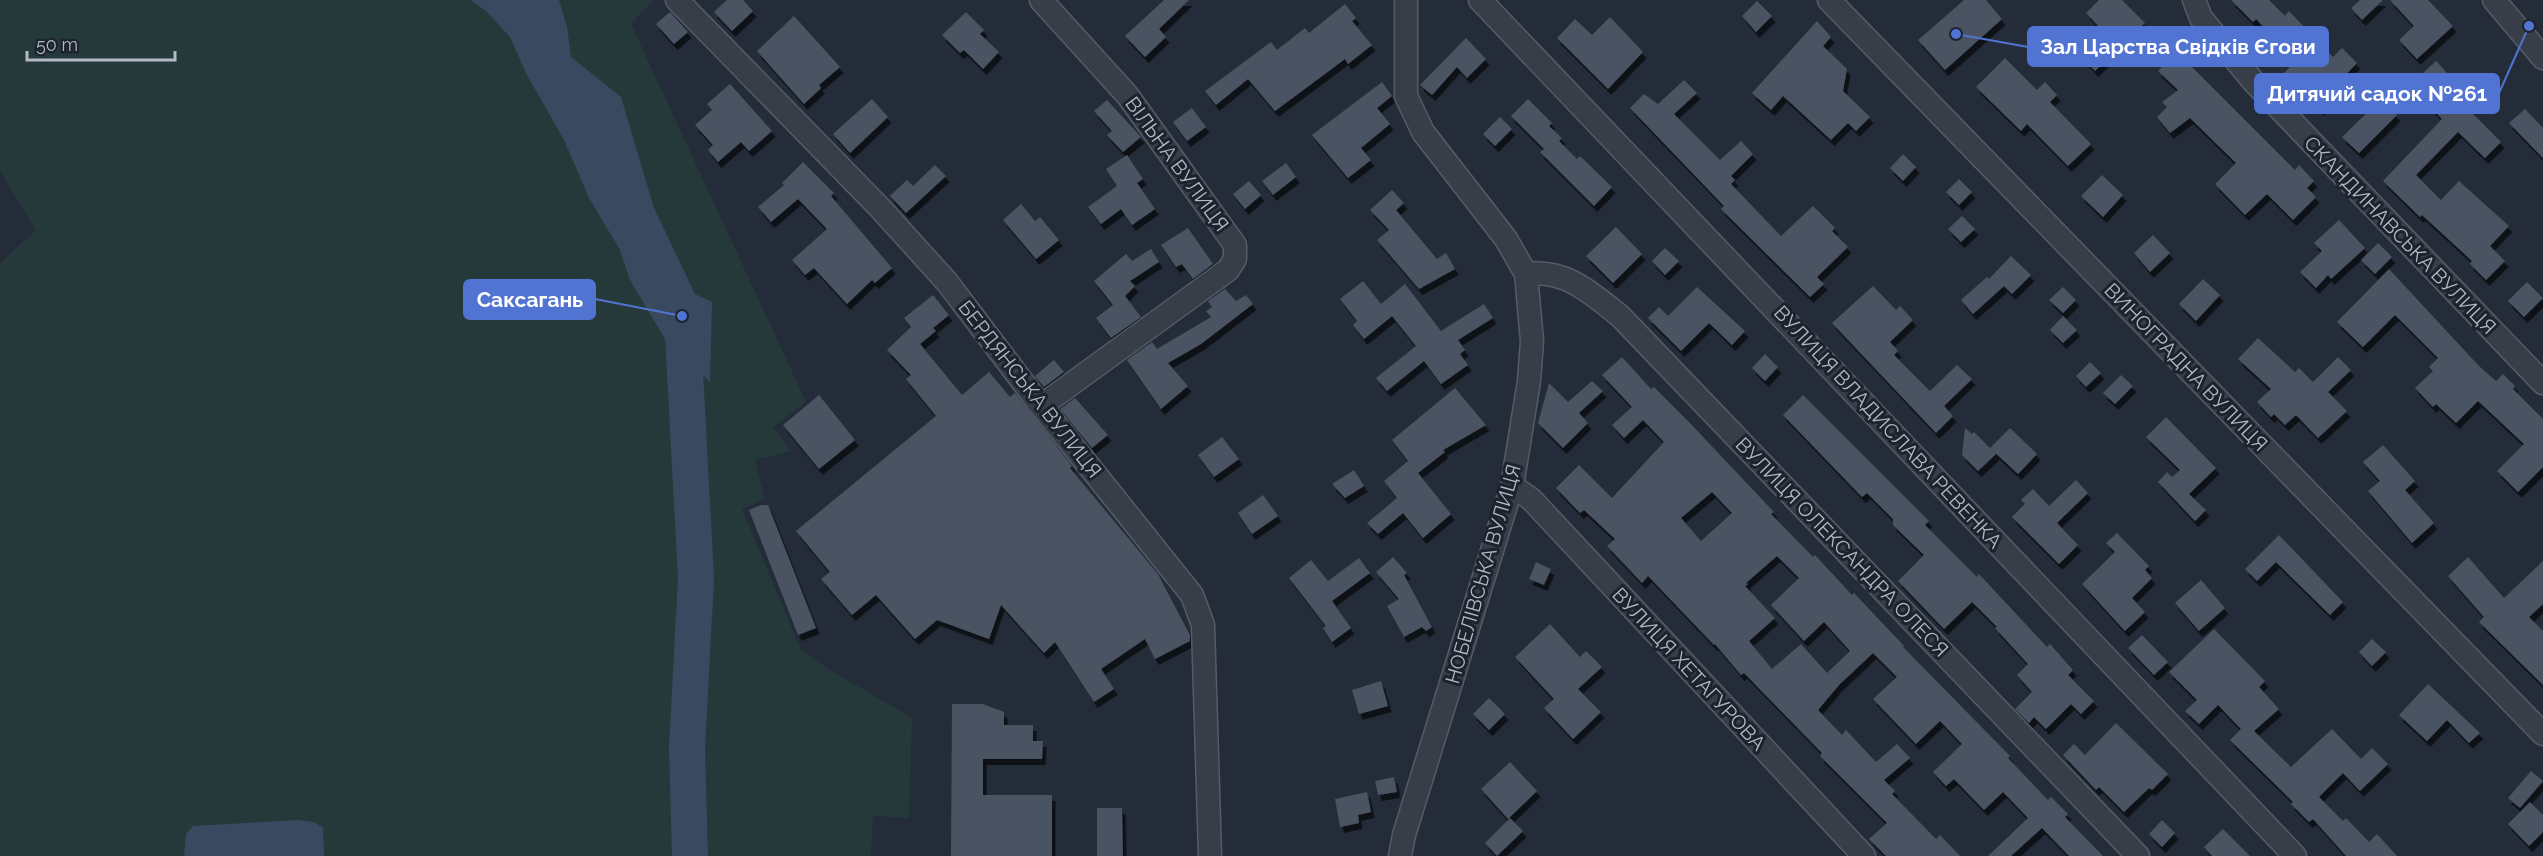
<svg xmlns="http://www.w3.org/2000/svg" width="2543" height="856" font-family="Raleway,sans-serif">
<defs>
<filter id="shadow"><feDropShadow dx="3.5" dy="6" stdDeviation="0" flood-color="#0009"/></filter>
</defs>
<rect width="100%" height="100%" fill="#232c38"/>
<path fill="#26393a" d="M0 0H653L631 24 806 402 773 427 791 451 755 460 765 499 742 509 801 650 830 670 912 718 909 818 873 816 871 856H0V263L36 230 0 171Z"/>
<path fill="#394960" d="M471 0H559L567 27 571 57 621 97 654 208 695 294 712 302 710 382 665 339 630 280 620 250 589 198 564 140 526 73 510 37 487 12Z
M298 820 313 822 323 827 324 856H184L186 834 193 826Z"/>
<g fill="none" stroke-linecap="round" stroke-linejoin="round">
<path stroke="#394960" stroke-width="36" d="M679 309 682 316 696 578 687 748 690 856"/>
</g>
<path fill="#495362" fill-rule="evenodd" filter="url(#shadow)" d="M727 0H743L753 11 732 31 714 12Z
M1164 0H1189L1159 29 1166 37 1145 57 1125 36Z
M1964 0H1986L2002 19 1945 70 1918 40Z
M2099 0H2122L2145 23 2095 71 2078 53 2102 30 2086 13Z
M2231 0H2269L2285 16 2289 11 2333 57 2342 48 2357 63 2334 87 2338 91 2320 110 2295 87 2286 96 2274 83 2296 61 2256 19 2253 22Z
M2360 0H2383L2362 20 2351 8Z
M2390 0H2428L2453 26 2417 59 2399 40 2414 26Z
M1757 1 1772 16 1756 32 1742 16Z
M1345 4 1356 18 1352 21 1372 45 1348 64 1345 59 1275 111 1248 79 1216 105 1205 91 1271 42 1277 50 1305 28 1309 33Z
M670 12 688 32 674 44 656 24Z
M966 12 984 30 980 34 999 52 983 69 964 50 960 53 942 35Z
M794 16 840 67 819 85 821 88 804 104 757 51Z
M1610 17 1643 52 1608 89 1557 38 1575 19 1592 35Z
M1817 21 1831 37 1823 46 1847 69 1843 91 1870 117 1856 131 1848 123 1831 140 1783 96 1771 110 1752 93Z
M1466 38 1486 59 1467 78 1457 67 1432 95 1420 85Z
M2177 52 2295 170 2299 165 2314 181 2307 188 2316 197 2293 220 2267 194 2245 215 2215 184 2236 163 2190 118 2170 133 2157 117 2167 107 2162 102 2178 90 2158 71Z
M2005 58 2037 90 2045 82 2057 95 2050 102 2091 144 2068 166 2027 124 2021 131 1976 87Z
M2436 61 2449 75 2441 82 2501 142 2485 158 2458 132 2416 175 2441 200 2459 181 2509 226 2490 246 2505 261 2486 280 2470 264 2472 261 2422 215 2420 217 2383 181 2442 119 2410 85Z
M1684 80 1697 93 1674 114 1720 160 1741 141 1753 154 1731 176 1735 180 1731 184 1781 236 1813 206 1835 228 1832 231 1848 247 1817 277 1824 284 1810 297 1721 209 1724 206 1630 108 1644 94 1658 104Z
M1382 82 1392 96 1377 108 1390 124 1361 148 1371 160 1348 178 1312 135Z
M730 84 772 131 749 151 741 142 718 162 708 150 713 145 695 125 712 110 707 104Z
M872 99 888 117 850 153 833 134Z
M1528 99 1552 123 1549 126 1562 138 1559 141 1577 159 1580 156 1612 187 1594 206 1540 152 1544 149 1511 116Z
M2381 99 2397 115 2359 153 2342 137Z
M1107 100 1141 137 1123 152 1107 135 1112 131 1094 111Z
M1192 108 1206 127 1187 141 1173 122Z
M2525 109 2543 128V158L2509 123Z
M1500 117 1512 129 1495 146 1483 134Z
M1903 154 1916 167 1903 181 1890 168Z
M1127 155 1143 179 1137 183 1155 209 1132 225 1121 209 1101 224 1088 207 1117 186 1106 169Z
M803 162 834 193 831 196 892 268 875 283 872 280 847 304 814 268 805 275 792 260 827 229 798 199 771 222 758 207 784 185 782 183Z
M1286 163 1296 177 1273 195 1262 181Z
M935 165 946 176 906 213 890 196 907 180 913 186Z
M2102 175 2123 195 2103 217 2081 196Z
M1959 179 1972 192 1959 205 1946 192Z
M1249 181 1261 195 1245 209 1233 194Z
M1392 190 1404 203 1396 210 1437 259 1446 253 1455 269 1419 289 1377 240 1389 230 1370 210Z
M1021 204 1035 221 1040 217 1059 240 1036 259 1003 220Z
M1962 216 1975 229 1961 242 1948 229Z
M2339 220 2365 248 2331 279 2328 275 2316 288 2300 272 2322 251 2314 243Z
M1616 227 1642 254 1613 283 1586 256Z
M1188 228 1213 264 1193 279 1182 264 1176 267 1161 245Z
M2153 235 2170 253 2150 272 2134 253Z
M2378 243 2392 257 2375 274 2361 260Z
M1665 248 1679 261 1665 275 1652 261Z
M1151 249 1159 262 1130 281 1135 286 1125 296 1141 317 1111 338 1096 318 1113 305 1094 281 1126 254 1132 261Z
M2011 256 2031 275 2012 294 2004 286 1973 314 1961 300 1987 277 1989 279Z
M2389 269 2479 366 2496 381 2503 374 2515 386 2513 389 2543 419V467L2518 492 2497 471 2524 444 2478 401 2456 423 2436 404 2433 407 2415 388 2433 371 2429 367 2438 358 2395 315 2363 347 2337 322Z
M2203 279 2220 295 2196 321 2179 304Z
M1363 281 1381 304 1405 284 1441 331 1484 304 1493 318 1458 340 1465 350 1460 354 1468 365 1441 384 1424 361 1387 391 1376 378 1416 346 1392 316 1364 339 1353 325 1357 321 1340 299Z
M2527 282 2543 298 2524 317 2508 301Z
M1873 286 1896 310 1900 306 1913 320 1890 342 1898 351 1894 355 1930 391 1957 365 1972 379 1944 406 1953 416 1936 433 1832 323Z
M1697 287 1745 331 1732 345 1709 323 1681 351 1648 318 1659 307 1668 316Z
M2063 287 2076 300 2063 313 2049 300Z
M1225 289 1236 301 1246 295 1253 304 1201 344 1168 363 1188 386 1161 409 1127 360 1152 342 1157 349 1211 317 1206 311 1212 307 1208 301Z
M933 295 949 315 933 328 936 331 920 344 962 395 989 372 1010 397 1015 393 1072 466 1070 468 1158 574 1190 635V641L1155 659 1145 639 1101 669 1114 689 1094 702 1055 642 1044 653 1001 605 989 639 937 620 915 639 876 595 852 615 821 579 830 572 796 531 936 416 906 379 911 375 887 350 911 327 904 318Z
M2063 316 2077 330 2063 343 2050 330Z
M2258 338 2295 372 2299 368 2313 382 2338 357 2351 370 2328 392 2347 411 2318 438 2296 415 2285 425 2274 414 2271 417 2257 402 2271 389 2238 359Z
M1765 354 1778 367 1765 381 1752 368Z
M1622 357 1651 389 1654 387 1688 421 1774 512 1771 514 1813 557 1815 555 1852 595 1854 593 1904 646 1903 647 2010 756 2008 758 2048 800 2051 797 2068 814 2065 817 2103 856H2069L2042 828 2011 856H1988L2028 818 2003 792 1984 810 1954 779 1946 786 1933 772 1962 744 1940 721 1916 744 1873 699 1897 677 1873 653 1839 685 1818 710 1842 735 1846 730 1876 762 1897 744 1910 758 1884 780 1895 791 1892 794 1936 839 1940 835 1960 856H1886L1869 839 1887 823 1820 756 1822 753 1744 673 1741 675 1715 644 1714 645 1648 576 1642 583 1607 546 1615 539 1584 510 1580 513 1556 488 1579 465 1612 498 1664 442 1643 420 1624 438 1612 425 1632 407 1602 375ZM1712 492 1732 513 1701 541 1681 518ZM1777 556 1799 578 1771 605 1804 641 1824 622 1850 651 1827 673 1801 644 1772 669 1749 641 1775 618 1745 586 1748 584 1746 583Z
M1054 360 1064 372 1044 387 1035 376Z
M2090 362 2101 373 2086 387 2076 376Z
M2121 375 2133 386 2115 404 2103 393Z
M1592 381 1603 391 1579 413 1588 423 1563 448 1538 423 1549 383 1568 402Z
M1455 388 1486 425 1443 450 1445 452 1418 473 1451 514 1423 538 1403 513 1378 534 1367 523 1397 498 1384 481 1408 461 1392 440Z
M819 395 855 440 819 469 783 425Z
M1803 395 1929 521 1925 525 1977 577 1979 574 2047 647 2050 644 2073 670 2068 675 2094 701 2081 714 2071 704 2046 729 2034 717 2029 723 2015 709 2032 692 2017 675 2028 664 1995 628 1997 627 1972 602 1944 629 1898 581 1924 555 1893 525V519L1867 493 1862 497 1783 415Z
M1075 398 1108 435 1092 448 1060 409Z
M2166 417 2216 468 2189 494 2206 510 2195 521 2158 482 2167 472 2172 477 2180 470 2146 437Z
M1965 428 1972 434 1974 432 1996 454 1978 471 1962 455Z
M2010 428 2037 454 2018 474 1990 448Z
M1222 437 1239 459 1214 477 1198 455Z
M2383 445 2415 481 2405 490 2434 523 2412 543 2368 491 2380 481 2363 462Z
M1354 470 1364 486 1345 498 1332 484Z
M2076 480 2088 493 2057 523 2078 545 2059 564 2012 517 2025 504 2021 500 2033 489 2049 506Z
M1263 495 1278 516 1252 534 1238 513Z
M761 505H768L816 628 798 635 749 510Z
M2117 533 2149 566 2145 570 2152 578 2132 598 2145 612 2125 631 2082 584 2115 552 2106 543Z
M2279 535 2343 602 2330 615 2276 562 2257 581 2245 569Z
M1393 557 1407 573 1404 575 1432 627 1426 631 1422 627 1404 637 1387 606 1399 599 1376 572Z
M2468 557 2504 598 2543 561V604L2529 617 2543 631V685L2479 622 2484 617 2448 576Z
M1359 558 1370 573 1332 601 1351 628 1332 642 1323 628 1326 626 1289 578 1311 560 1328 581Z
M1536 562 1551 569 1544 585 1529 579Z
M2201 580 2225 608 2199 631 2175 603Z
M1550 624 1580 657 1586 651 1602 667 1578 689 1601 712 1573 739 1544 708 1554 699 1515 657Z
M2214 629 2265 681 2259 687 2279 709 2254 731 2291 767 2332 729 2361 759 2372 748 2388 764 2360 791 2343 773 2319 797 2343 821 2346 818 2369 842 2377 834 2397 856H2346L2313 819 2309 822 2291 804 2293 802 2230 740 2241 729 2218 705 2199 724 2185 711 2197 700 2169 672Z
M2142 635 2168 662 2154 675 2128 648Z
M2372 639 2386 652 2372 666 2359 652Z
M1381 681 1388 706 1359 714 1352 690Z
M2428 684 2480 733 2469 743 2447 720 2427 741 2399 715Z
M1489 698 1505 714 1489 730 1473 714Z
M952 704H983L1004 712V725H1033V741H1043L1042 759H983V795H1052V856H951Z
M2116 723 2168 774 2152 790 2149 788 2124 812 2099 787 2096 790 2063 755 2074 744 2085 755Z
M1510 762 1537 791 1508 819 1481 789Z
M2531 771 2543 781 2520 808 2508 798Z
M1394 777 1397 792 1378 795 1375 781Z
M1367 792 1371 812 1358 815 1359 823 1340 827 1335 799Z
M2530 802 2543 815V832L2529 846 2508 824Z
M1097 808H1122L1123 856H1097Z
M1510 818 1523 831 1497 856 1485 843Z
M2162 820 2175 833 2162 847 2149 834Z
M2223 829 2250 856H2212L2204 847Z"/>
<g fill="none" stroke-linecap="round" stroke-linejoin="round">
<defs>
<path id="street" d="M677 0 880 208 947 282 1041 406 1192 595 1203 625 1210 856
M1041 0 1128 96 1235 245V259L1228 270 1041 406
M1480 0 2295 856
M1829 0 2543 734
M2194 0 2201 18 2253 81 2543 383
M2494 0 2543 58
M1526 274C1566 269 1591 293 1620 316L2138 856
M1512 486 1531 499 1864 856
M1400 856 1404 835 1512 486 1529 381 1532 341 1526 274 1506 239 1423 132 1406 96V0"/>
</defs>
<use href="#street" stroke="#555c66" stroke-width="25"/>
<use href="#street" stroke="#373e48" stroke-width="22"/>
</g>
<g text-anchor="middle" stroke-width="6" stroke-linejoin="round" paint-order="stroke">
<g font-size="20" fill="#b2b9c5" stroke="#1c232d">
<text transform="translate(1177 164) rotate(54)" y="7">ВІЛЬНА ВУЛИЦЯ</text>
<text transform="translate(2400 235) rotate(46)" y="7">СКАНДИНАВСЬКА ВУЛИЦЯ</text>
<text transform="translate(2186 367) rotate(46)" y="7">ВИНОГРАДНА ВУЛИЦЯ</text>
<text transform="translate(1030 389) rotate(52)" y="7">БЕРДЯНСЬКА ВУЛИЦЯ</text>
<text transform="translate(1888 427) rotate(47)" y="7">ВУЛИЦЯ ВЛАДИСЛАВА РЕВЕНКА</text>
<text transform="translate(1842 547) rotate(46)" y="7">ВУЛИЦЯ ОЛЕКСАНДРА ОЛЕСЯ</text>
<text transform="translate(1483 574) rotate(-74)" y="7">НОБЕЛІВСЬКА ВУЛИЦЯ</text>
<text transform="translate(1689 669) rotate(47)" y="7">ВУЛИЦЯ ХЕТАГУРОВА</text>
</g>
</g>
<path fill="none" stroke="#5173d1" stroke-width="2" d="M1956 34L2028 47M2529 26L2499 93M682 316L595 299"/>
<g fill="#5173d1" stroke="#1c232d" stroke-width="2">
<circle cx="1956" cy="34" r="6"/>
<circle cx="2529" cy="26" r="6"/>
<circle cx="682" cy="316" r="6"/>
</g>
<g fill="#5173d1" stroke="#5173d1" stroke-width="2">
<rect x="2028" y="27" width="300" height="39" rx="6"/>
<rect x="2255" y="74" width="244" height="39" rx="6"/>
<rect x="464" y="280" width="131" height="39" rx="6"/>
</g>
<g font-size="21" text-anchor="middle" font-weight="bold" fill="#fff">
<text x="2178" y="54">Зал Царства Свідків Єгови</text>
<text x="2377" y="101">Дитячий садок №261</text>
<text x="530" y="307">Саксагань</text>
</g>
<path d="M27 51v9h148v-9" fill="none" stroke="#b2b9c5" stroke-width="3"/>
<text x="36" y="51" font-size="18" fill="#b2b9c5" stroke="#1c232d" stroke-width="4.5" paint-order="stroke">50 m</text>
</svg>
